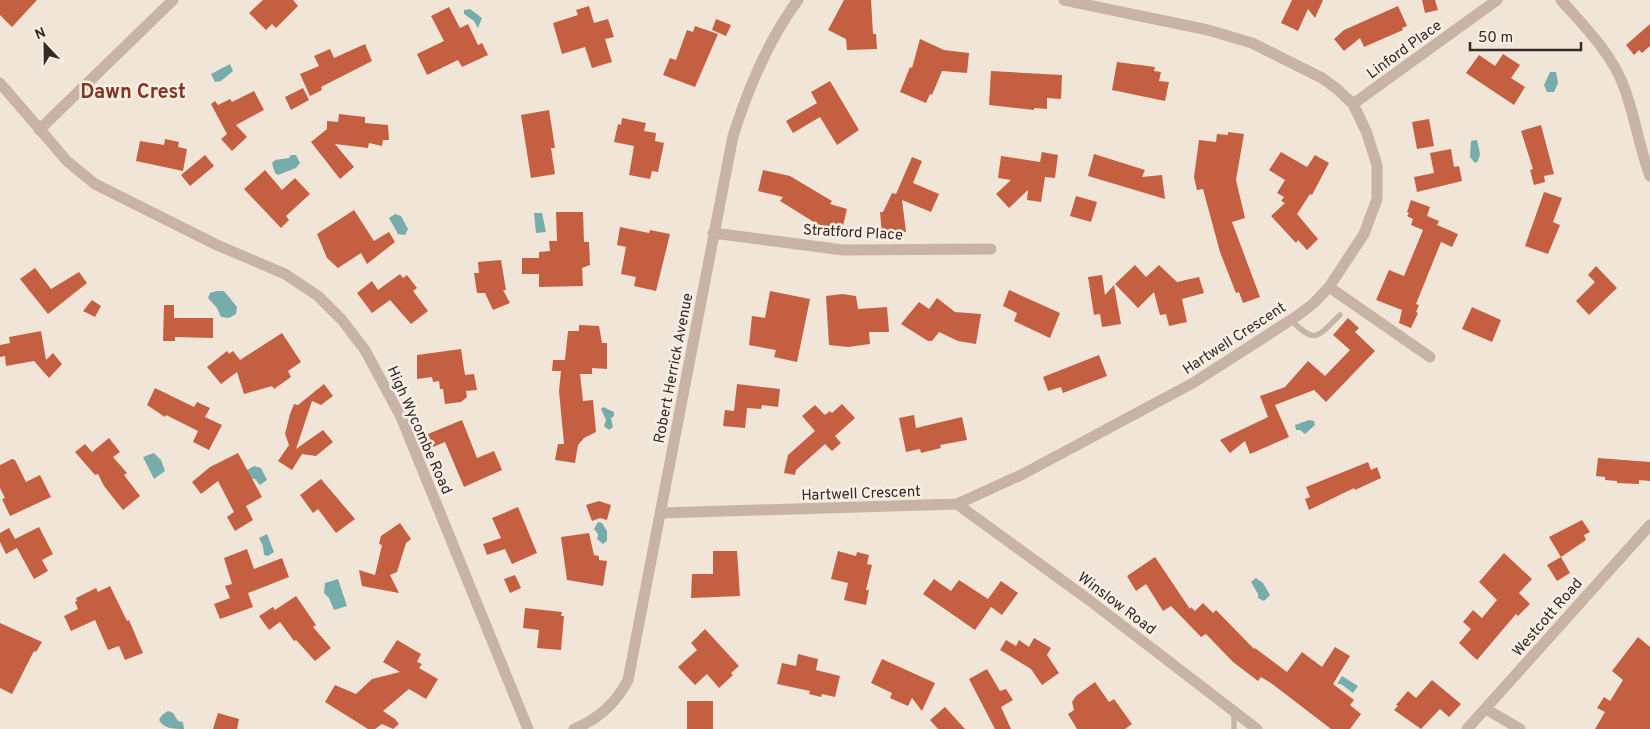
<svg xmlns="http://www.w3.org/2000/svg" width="1650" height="729" font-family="Overpass,sans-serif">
<rect width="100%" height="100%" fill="#f1e5d8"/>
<path fill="#77acad" d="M470 9 482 18 478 28 474 21 464 14V10Z
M230 64 233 71 221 81 215 82 211 74Z
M1550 72H1556L1558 83 1554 92H1547L1544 85Z
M1477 140 1480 154 1478 161 1475 163 1470 157 1471 141Z
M291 155H296L300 163 296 168 278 175 275 173 272 163 275 160 289 158Z
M534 213H542L546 232 536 233Z
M395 214 401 216 408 229 405 235 398 234 389 218Z
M217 291H224L237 307 236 314 229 318 221 317 217 308 208 298 210 293Z
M603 407 614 412V416L611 418 613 427 609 430 604 426 606 420 601 409Z
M1309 420 1314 421 1315 425 1305 434 1300 430H1296L1295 425Z
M154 453 161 460 165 471 154 479 143 457Z
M254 466 261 468 267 480 260 485 255 479 247 478V470Z
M598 522 602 523 607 531V541L603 544 597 539 598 534 594 529Z
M267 534 274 552 268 556 264 555 263 546 259 538Z
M1256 578 1263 583 1270 595 1264 601 1258 598V594L1251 582Z
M338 579 347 606 334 610 329 598 324 593 325 583Z
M1342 676 1358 686 1353 693 1341 684H1337Z
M168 711 173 713 178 721 183 722 184 729C174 729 164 729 159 720L162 715Z"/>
<path fill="#c55f41" d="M0 0H37L12 27 0 15Z
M263 0H293L298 6 276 28 272 24 266 30 249 13Z
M844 0H871L873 34H876L877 49 847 50 846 39 828 30Z
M1292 0H1323L1315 18 1308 9 1298 31 1281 23Z
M1422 0H1435L1438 10 1425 13Z
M589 6 594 23 608 19 614 37 605 39 612 62 592 68 585 47 562 54 553 23 578 15 576 10Z
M1398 6 1407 26 1402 28 1403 30 1364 47 1360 38 1344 51 1334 39 1344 30Z
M449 7 460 28 468 24 478 45 482 43 488 55 462 67 458 60 427 75 417 54 444 41 431 16Z
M716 19 731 25 726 36 712 30Z
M1650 24V46L1642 53 1639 50 1634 55 1626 45Z
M695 26 718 34 695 87 663 75 670 58 676 60 687 30 693 32Z
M920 39 944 50 969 53 967 73 942 71 932 95 930 94 926 103 900 92 910 67 912 68Z
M365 44 372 61 321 87 322 90 310 96 300 74 319 66 314 56 330 49 334 58Z
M1503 54 1520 65 1511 78 1525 87 1514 105 1466 73 1479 55 1495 66Z
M1117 62 1155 67 1154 71 1161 72 1159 81 1169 82 1165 101 1112 90Z
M991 71 1062 75 1061 99 1047 98V109L1034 108V110L989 105Z
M830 81 859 130 837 145 820 117 793 133 786 121 817 103 811 92Z
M303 88 309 100 291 110 285 97Z
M254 91 264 110 236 125 247 137 232 151 221 139 227 134 211 104 215 101 218 105 230 99 232 102Z
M549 110 555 148H551L555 174 531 178 521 115Z
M339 114 365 117V123L388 125 389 140H383L382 146 369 143 368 148 335 144 354 167 340 179 311 142 327 129V121L338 122Z
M622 118 646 123 644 131 656 133 655 141 664 143 658 172 652 171 650 179 629 175 634 146 614 142 618 124 621 125Z
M1429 119 1434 146 1417 149 1412 122Z
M1541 125 1554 174 1544 176 1545 182 1534 185 1530 170 1533 169 1521 131Z
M1228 132 1244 134 1236 180 1245 218 1232 222 1260 297 1243 303 1239 292 1236 293 1220 252 1203 189 1197 190 1194 177 1199 140 1216 142 1217 134 1228 135Z
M165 139 179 142 178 147 187 149 183 171 136 161 140 141 164 145Z
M1451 149 1454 167 1459 166 1462 181 1417 192 1414 177 1434 173 1430 153Z
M1042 152 1058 155 1055 178 1045 177 1041 202 1027 200 1028 190 1009 208 996 194 1011 180 998 178 1001 156 1040 162Z
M1281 152 1307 167 1315 155 1329 163 1312 195 1310 194 1297 214 1318 239 1307 250 1298 240 1296 243 1271 216 1285 203 1281 201 1284 197 1277 193 1285 180 1269 170Z
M1094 154 1145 170 1142 177 1162 175 1165 199 1088 176Z
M205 155 214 166 190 186 181 175Z
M912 157 922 161 913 183 939 194 931 212 902 200 906 232 882 235 880 212H883L892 193 896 194Z
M265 170 282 190 295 178 310 194 286 216 289 220 281 228 244 189Z
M763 170 790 176 832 201 830 204 847 209 842 230 817 224 780 201 783 197 758 191Z
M1544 192 1562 198 1553 222 1560 225 1548 254 1525 246Z
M1076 196 1097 202 1091 222 1070 216Z
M1411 200 1430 207 1427 216 1439 221 1437 225 1458 234 1452 247 1441 242 1416 304 1419 305 1416 312 1418 313 1411 328 1399 323 1402 310 1376 300 1389 270 1404 276 1423 230 1411 225 1413 219 1407 216 1409 213 1407 212Z
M354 210 374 241 389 232 395 242 367 264 361 253 338 268 327 258 317 234Z
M556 212H583L584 242H589L590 265 582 268 583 286 539 287V274H522V258H539V252L550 251 549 241H557Z
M620 227 649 233 650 230 670 234 656 291 634 286 636 277 621 274 626 247 617 245Z
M501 260 506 290H503L510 303 493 310 485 293H477L474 273H479L478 262Z
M1135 265 1146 277 1159 265 1177 282 1199 277 1204 293 1182 299 1187 322 1169 326 1166 314 1160 315 1154 292 1138 308 1115 284Z
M1596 266 1617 288 1589 315 1576 301 1595 282 1588 275Z
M35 268 51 289 79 272 87 283 48 314 20 279Z
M400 274 403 278 407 275 417 288 413 291 428 311 411 324 390 300 372 313 357 293 372 281 378 290Z
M1102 275 1105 295 1114 285 1121 324 1102 327 1100 314 1094 315 1088 277Z
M1009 290 1060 313 1050 338 1014 321 1017 313 1003 306Z
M770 291 810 299 797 362 774 357 776 350 749 345 752 316 765 318Z
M842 294 856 296 858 309 887 307 889 332H869L870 344 848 347 829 345 826 296Z
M937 298 955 312 981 314 976 344 958 341 939 332 932 341H928L901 324 919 302 929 309Z
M92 300 101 306 95 317 83 311Z
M164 305H174V318H213V338L175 337V341H163Z
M1472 307 1501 320 1492 342 1462 329Z
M1348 318 1359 328 1355 332 1375 351 1326 402 1314 390 1275 405 1289 437 1250 454 1245 441 1230 453 1220 440 1268 417 1260 396 1285 387 1308 361 1325 376 1350 350 1333 335Z
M579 325 599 326 602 343H607V369L592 368V374H580L583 401 593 400 596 432 584 438 578 445 575 463 555 460 558 444H564L559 391 561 371H552L553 360H565L568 331H579Z
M41 331 46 360 53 353 62 364 49 378 34 361 6 366 5 356 0 357V345L10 343 9 337Z
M282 333 301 362 288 371 291 377 274 389 272 386 244 394 237 372 221 384 207 367 227 351 229 354 233 351 240 360Z
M461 349 465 375 474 374 477 390 466 391 467 397 461 402 445 404 443 389H440L439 381 433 382 432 377 417 379V355Z
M1099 355 1107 376 1063 393 1061 387 1048 391 1043 377Z
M324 384 333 396 321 405 312 401 296 449 323 430 333 442 316 456 302 454 292 470 278 461 289 445 285 434 290 414 294 404 298 405Z
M737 384 780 389 778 407 762 405 761 409 747 408 745 428 723 426 725 410 734 411Z
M155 388 194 407 197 402 210 408 205 417 222 425 209 450 193 442 198 431 166 415 165 417 147 405Z
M842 404 855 418 835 436 841 443 832 451 825 444 796 470 795 475 784 473 788 455 815 431 802 416 815 405 825 415 830 411 832 413Z
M914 415 916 428 962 417 967 440 940 445 941 448 921 453 920 449 906 452 899 418Z
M462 420 477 458 494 451 502 470 464 487 445 442 433 447 428 434Z
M109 438 120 452 113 457 127 473 124 475 140 496 123 510 104 486 98 474 95 475 75 452 85 444 92 452Z
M238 453 262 497 246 506 253 520 235 531 227 517 234 512 218 481 201 494 192 482 210 467Z
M1598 458 1650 462V481L1639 480V484L1617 483V481L1605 480V477L1596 476Z
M12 459 15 460 26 482 40 475 51 497 10 516 2 499 5 498 0 488V465Z
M1368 462 1371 470 1377 467 1381 478 1355 490 1354 488 1309 510 1305 499 1310 497 1306 487Z
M321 479 355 519 336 533 318 509 313 513 300 495Z
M599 501 611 505 607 520 600 518 592 521 586 505Z
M518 507 537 553 512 564 505 549 487 555 483 544 501 538 492 518Z
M1582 520 1590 532 1584 535 1586 540 1561 557 1549 537Z
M400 523 411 539 406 543 397 572 390 575 399 593 362 586 359 570 375 575 382 545 379 544 381 536Z
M39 527 53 554 42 560 48 571 34 579 17 548 6 554 0 542V533L9 528 15 539Z
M589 533 594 555 599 556V560L607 561 603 586 567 580 561 537Z
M247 549 254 569 282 558 289 577 248 593 253 607 220 619 214 604 230 598 225 586 232 584 224 558Z
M713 551H737L740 596 691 598 692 574H713Z
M838 551 856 556 857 552 869 555 867 564 872 565 866 590H869L866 605 844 600 848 583 831 579Z
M1504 553 1532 579 1519 593 1530 604 1518 616 1516 614 1477 660 1459 643 1471 629 1463 622 1473 610 1482 618 1497 600 1479 582Z
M1155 557 1190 609 1191 607 1195 611 1203 603 1213 613 1216 610 1254 649 1255 648 1287 672 1302 652 1322 667 1335 647 1350 656 1333 684 1354 700 1350 705 1361 714 1350 729H1331L1271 683 1261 677 1258 681 1233 662 1206 634 1201 637 1171 606 1163 611 1146 584 1136 591 1127 576Z
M1561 557 1570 573 1557 581 1547 565Z
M515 575 521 588 510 593 504 579Z
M934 579 951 591 959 580 988 599 1001 581 1018 593 1002 615 991 607 975 630 923 594Z
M110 586 127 621 129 620 143 653 125 660 119 646 108 650 95 620 71 631 64 616 78 609 75 602 77 601 76 598 96 588 98 592Z
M296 596 316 625 313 627 331 648 315 661 296 640 294 641 280 622 269 630 259 616 273 607 275 610Z
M525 608 562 612 561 616H564L561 650 537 648 539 630 523 628Z
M0 623 42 642 36 652 34 651 12 694 0 688Z
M705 629 739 666 731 673 733 675 719 688 707 674 695 685 678 667 697 650 691 643Z
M1638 637 1650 647V729H1595L1605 712 1597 708 1604 697 1610 701 1623 680 1612 671Z
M1034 638 1051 648 1047 655 1059 673 1042 685 1031 669 1000 650 1006 640 1016 646 1019 640 1029 647Z
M397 640 421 654 417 662 422 664 419 668 438 679 426 699 409 689 383 711 395 719 399 724 393 729 382 724 375 729H368L325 702 335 685 356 694 372 679 400 672 383 662Z
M798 654 818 659 816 670 840 676 835 697 822 694 821 697 809 694 810 691 777 684 782 663 796 666Z
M882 659 935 683 922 711 912 698 908 706 890 698 892 693 871 683Z
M987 669 1000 691 1006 689 1013 700 1001 707 1011 729H995L969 679Z
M1432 680 1461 704 1449 717 1440 709 1421 729 1394 710 1398 706 1396 705 1408 691 1416 698Z
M1095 682 1109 702 1114 699 1132 724 1125 729H1077L1068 714 1074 710 1072 702 1076 696Z
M687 701H713V729H687Z
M945 707 965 729H938L930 720Z
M218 713 239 719 237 729H213Z"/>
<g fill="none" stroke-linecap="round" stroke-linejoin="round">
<path stroke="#c8b4a4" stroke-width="5.5" d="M1291 320C1316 345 1317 337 1340 315
M1234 711V729"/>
<path stroke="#c8b4a4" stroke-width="11" d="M1561 0C1585 27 1612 54 1624 87 1635 116 1639 147 1650 176
M0 83 67 161 95 184 217 245 285 274 318 296 342 320 365 350 401 417 528 729
M1353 104 1497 0
M39 130 173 0
M713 233 843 250 991 249
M1329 287 1430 357
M957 504 1089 600 1257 729
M661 513 957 504 1023 474 1193 383 1297 316 1314 303 1329 287 1364 234 1377 199V165L1366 131 1353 104 1337 89 1322 78 1252 43 1208 30 1064 0
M1486 709 1520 729
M574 729C599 719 616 703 628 680L733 136C748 89 768 40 798 0
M1467 729 1650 525"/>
</g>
<g text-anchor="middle" stroke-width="5" stroke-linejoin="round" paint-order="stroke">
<g font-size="15" fill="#342a26" stroke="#f9efe4">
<text transform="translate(1404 49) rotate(-36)" y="5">Linford Place</text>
<text transform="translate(853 232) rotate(3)" y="5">Stratford Place</text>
<text transform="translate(1234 338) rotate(-33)" y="5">Hartwell Crescent</text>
<text transform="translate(673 368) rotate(-79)" y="5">Robert Herrick Avenue</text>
<text transform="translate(420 430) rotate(66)" y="5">High Wycombe Road</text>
<text transform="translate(861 493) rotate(-2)" y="5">Hartwell Crescent</text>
<text transform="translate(1117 603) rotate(37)" y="5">Winslow Road</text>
<text transform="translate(1547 617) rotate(-49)" y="5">Westcott Road</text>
</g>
<g font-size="20" font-weight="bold" fill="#823520" stroke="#f9efe4">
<text x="133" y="98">Dawn Crest</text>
</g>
</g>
<g transform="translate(45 45) rotate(338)" stroke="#f9efe4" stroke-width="4" paint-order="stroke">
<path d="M0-4L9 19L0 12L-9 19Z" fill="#342a26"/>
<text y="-8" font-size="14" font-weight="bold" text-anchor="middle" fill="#342a26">N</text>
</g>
<path d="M1470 42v8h111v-8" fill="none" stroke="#342a26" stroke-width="2.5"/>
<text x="1478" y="42" font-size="15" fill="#342a26" stroke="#f9efe4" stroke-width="4" paint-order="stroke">50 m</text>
</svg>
